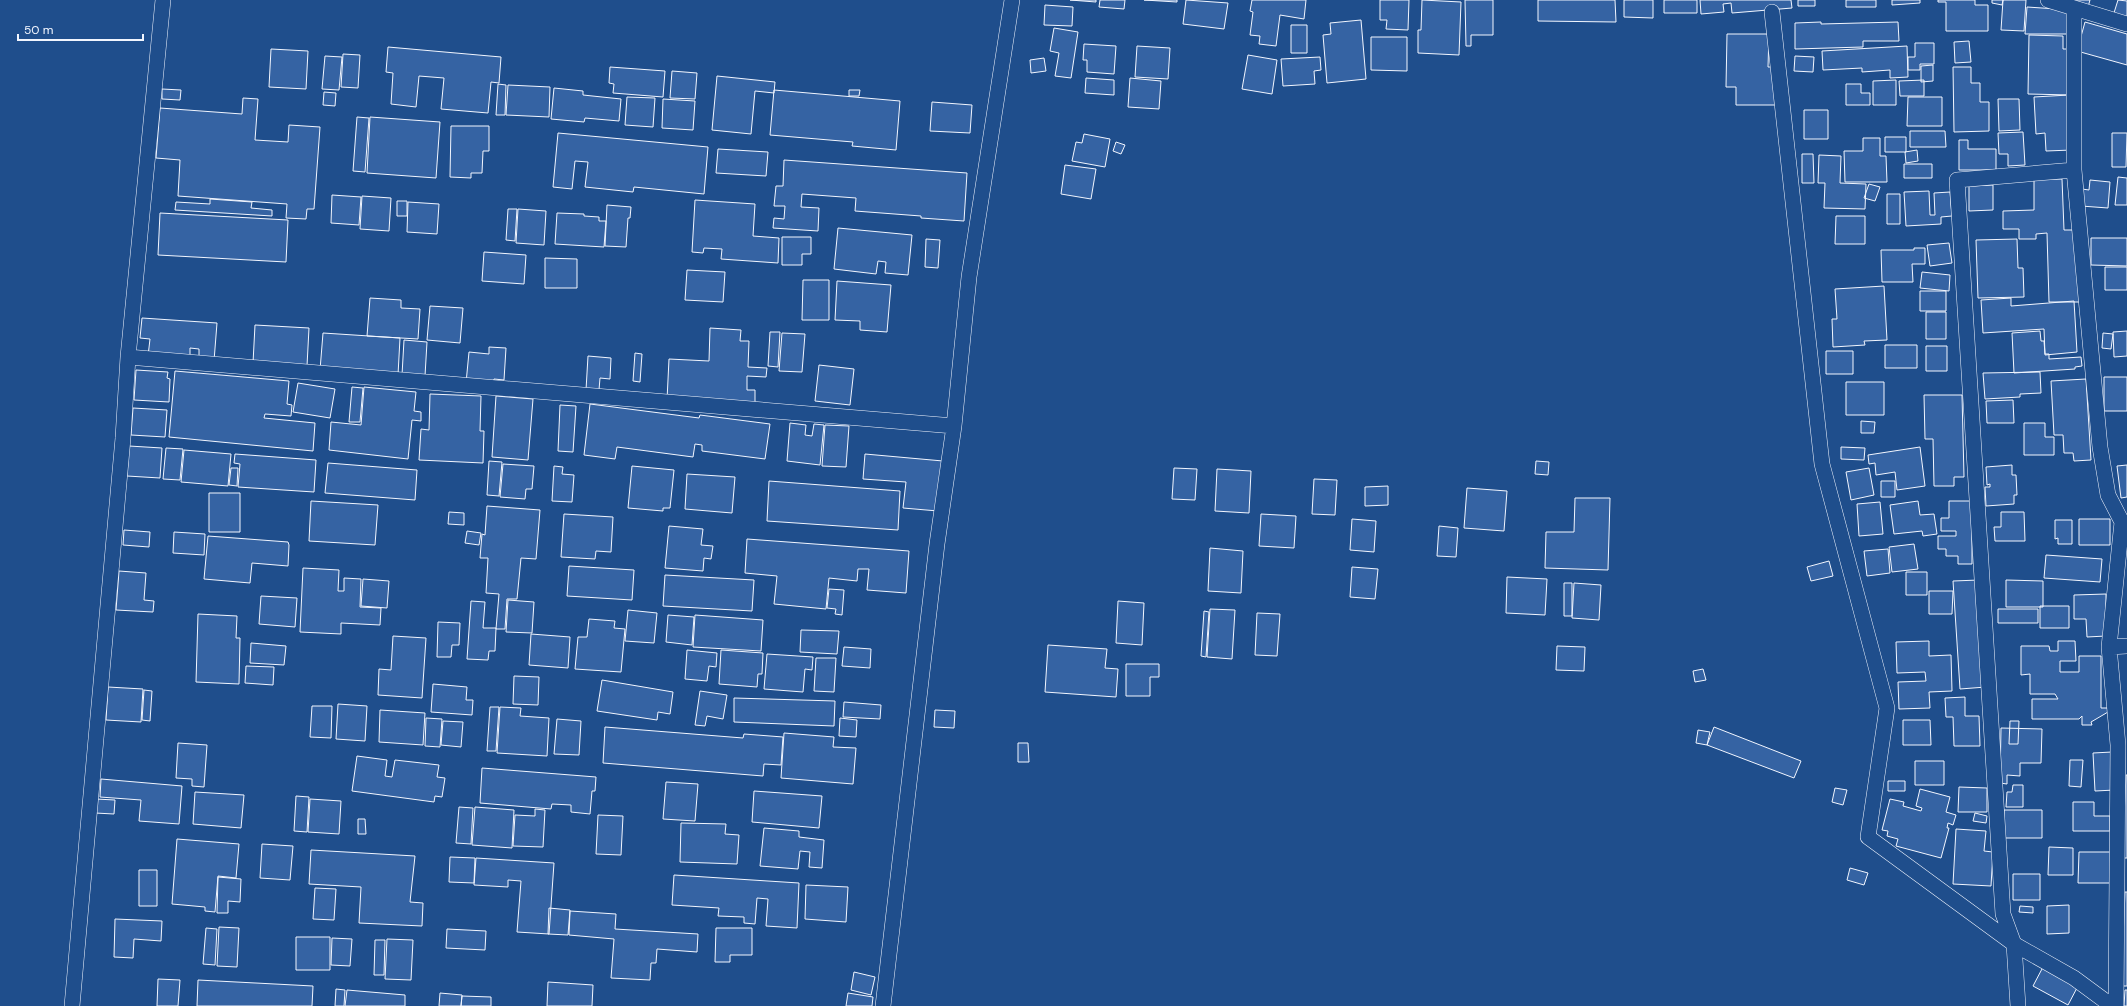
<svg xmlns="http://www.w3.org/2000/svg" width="2127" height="1006" font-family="'DM Sans',sans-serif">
<rect width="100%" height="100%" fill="#1f4e8c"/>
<path fill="#3563a3" stroke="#f2f6ff" d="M1070 0H1096V2Z
M1100 0H1125L1124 9 1099 7Z
M1144 0H1177V2Z
M1186 0 1228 3 1224 29 1183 24Z
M1252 0H1306L1304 19 1280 15 1276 46 1259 44 1260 36 1250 35 1253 12 1250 11Z
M1380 0H1409L1408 30 1386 29 1387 20H1380Z
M1422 0 1461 2 1459 55 1418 53V30H1421Z
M1465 0H1493V35H1471V46H1466Z
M1538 0H1615L1616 22 1538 21Z
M1624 0H1653V18L1624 17Z
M1664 0H1697V13H1664Z
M1700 0H1791L1792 8 1732 13 1731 3 1723 4 1724 12 1701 14Z
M1798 0H1815V6H1798Z
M1846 0H1876V7H1846Z
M1892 0H1920V3L1892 5Z
M1938 0H1975V5H1988V31H1946V2H1938Z
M1992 0H2003L2002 5 1992 3Z
M2003 0H2026L2024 31 2001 30Z
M2062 0H2090L2088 7Z
M2118 0 2127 1V20L2113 16Z
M1045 5 1073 7 1072 26 1044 25Z
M2027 7 2072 10 2071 34H2025Z
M1361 20 1366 79 1327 83 1323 35 1331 34 1330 23Z
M1821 22V24L1898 22 1899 41H1863V47L1795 49V23Z
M2085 22 2127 34V65L2077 51Z
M1291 25H1307V53H1291Z
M1054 28 1078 32 1071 78 1055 76 1059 53 1050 51Z
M1727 34H1769L1768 67H1776L1775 105H1736V87H1726Z
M2029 35 2063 36V49H2073L2071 95 2028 94Z
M1371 37H1407V71L1371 70Z
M1969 41 1971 62 1955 63 1954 42Z
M1915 43H1934V64H1920V70H1908V57H1915Z
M1084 44 1116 46 1114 74 1087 72V60H1083Z
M1137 46 1170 48 1168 79 1135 77Z
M1907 46 1908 77 1890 78V70L1862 72V68L1823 70 1822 51Z
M388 47 501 57 499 83 491 82 488 113 441 109 444 78 419 76 416 107 391 104 393 73 386 72Z
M271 49 308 51 306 89 269 87Z
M343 54 360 55 358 88 341 87Z
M1248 55 1277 60 1272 94 1242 89Z
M325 56 342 57 339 90 322 89Z
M1795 56 1814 57 1813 72 1794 71Z
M1320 57 1321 70 1314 71 1315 84 1283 86 1281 59Z
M1044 58 1046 71 1031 73 1030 60Z
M1933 65V81L1921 82V66Z
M610 67 665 71 663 97 613 93 614 84 609 83Z
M1953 67H1971V83H1980V102H1989V131L1954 132Z
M672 71 697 73 695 99 670 98Z
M717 76 775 82 774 93 755 91 751 134 712 130Z
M1086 78 1114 80V95L1085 93Z
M1130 78 1161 81 1159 109 1128 107Z
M1896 80V105H1873V81Z
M1924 80V96H1900L1899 81Z
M498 84 506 85 505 115H496Z
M1846 84H1861V93H1870V105H1846Z
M508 85 550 87 549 117 506 115Z
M554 88 583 91V95L621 99 619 121 585 118 584 122 551 119Z
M162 89 181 90 180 100 162 99Z
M774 90 900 101 896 150 852 146 853 142 770 135Z
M849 90H860L859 96H849Z
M324 92 336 93 335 106 323 105Z
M2069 95 2072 150 2046 151 2045 133 2036 134 2034 97Z
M627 97 655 98 653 127 625 125Z
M1908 97H1942V126H1907Z
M243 98 258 99 255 140 288 142 289 125 320 127 314 209H307L306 219 286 218 287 204 178 196 180 160 156 158 160 108 242 114Z
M663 99 695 101 693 130 662 128Z
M1998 99H2019L2020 130 1999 131Z
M932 102 972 105 970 133 930 131Z
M1804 110H1828V139H1804Z
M357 117 369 118 365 172 353 171Z
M370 117 440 122 436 178 367 173Z
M451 126H489V151H483L482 173H471V178L450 177Z
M1910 131H1945L1946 147H1910Z
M2023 132 2025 165 2008 166V154H1999L1998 133Z
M558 133 708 147 704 194 634 187 633 192 585 187 588 162 575 161 572 189 553 187Z
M2112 133H2127L2126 167H2112Z
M1084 134 1110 139 1105 167 1072 161 1076 142 1082 143Z
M1885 137H1906V152H1885Z
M1863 138H1880V156H1886L1887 182H1845L1844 151H1863Z
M1959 140H1968V149H1996V170H1959Z
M1116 142 1125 145 1121 154 1113 151Z
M718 149 768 152 766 176 716 173Z
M1917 150 1918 161 1906 163 1905 152Z
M1802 154H1813L1814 183H1802Z
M1819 155 1841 156 1840 183 1866 184 1865 209 1824 208 1825 183H1818Z
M784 160 967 173 964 221 921 218V216L855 211 856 198 802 194 801 207 819 208 818 231 773 228 774 218 784 219 785 206H774L776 186H783Z
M1904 164H1932V178H1904Z
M1065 165 1096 169 1091 199 1061 194Z
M2118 177 2127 178V205H2115Z
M2034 179H2062L2064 230H2075L2081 302H2049L2047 233 2036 234V239H2019V229H2003V211L2034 210Z
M2090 180 2110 182 2108 208 2081 206 2082 189 2089 190Z
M1869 184 1880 187 1875 201 1864 198Z
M1993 185V210L1969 211V186Z
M1929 191 1930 215H1935L1934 193 1950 192 1952 216 1941 217V224L1906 226 1904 192Z
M1887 194H1900V224H1887Z
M332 195 361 197 359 225 331 223Z
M362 196 391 198 389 231 360 229Z
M210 199 252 202 251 208 272 210V216L175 210 176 202 210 204Z
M695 200 755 204 753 236 779 238 778 263 721 259 722 249 704 248 703 253 692 252Z
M397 201H407V216H397Z
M408 202 439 204 437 234 407 232Z
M607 205 631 207 630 218H628L626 247 605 246Z
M508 209H517L515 241 506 240Z
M518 209 546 211 544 245 516 243Z
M160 213 288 220 286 262 158 255Z
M557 213 584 214V216L599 217V221H606L604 247 555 244Z
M1836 216H1865V244H1835Z
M838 228 912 235 908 275 885 273 886 262 878 261 876 274 834 269Z
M782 237H811V254H802V265H782Z
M2091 238H2127V266L2091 265Z
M926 239 940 240 938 268 925 267Z
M2017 239 2018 268H2023L2024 297 1978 298 1976 240Z
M1949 243 1952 263 1930 266 1927 245Z
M1914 248H1925V264H1912L1913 282H1882L1881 250H1914Z
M484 252 526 255 524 284 482 281Z
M545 258 577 259V288H545Z
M2105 267H2127V290H2105Z
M687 270 725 272 723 302 685 300Z
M1922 272 1950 275 1949 291 1920 288Z
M803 280H829V320H802Z
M837 281 891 285 887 332 860 330V321L835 320Z
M1884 286 1887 340 1864 341 1865 345 1833 347 1832 319H1837L1835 289Z
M1920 291H1946V311H1920Z
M370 298 401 300V308L420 309 418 339 367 336Z
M2011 298V306L2074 301 2077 352 2045 355 2044 329 1983 333 1981 300Z
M430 306 463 308 460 343 427 340Z
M1926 312H1946V339H1926Z
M142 318 217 323 214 361 199 360V349L190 348V359L148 356 150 339 140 338Z
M255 325 309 328 307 366 253 363Z
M710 328 741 330 740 341H749L748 367 767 368 766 377 747 376V390H755V403L667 400 669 359 709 361Z
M2040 331 2041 341H2044L2045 354H2049V359L2081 357 2082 366 2075 367V369L2014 373 2012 333Z
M2127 331V356L2114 357 2113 332Z
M770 332H780L778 367 768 366Z
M323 333 400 338 398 375 320 370Z
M782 333 805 334 802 372 779 371Z
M2103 333 2113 334 2111 349 2102 348Z
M404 340 427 342 425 376 402 375Z
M1885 345H1917V368H1885Z
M1926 346H1947V371H1926Z
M489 347 506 348 504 380 494 379 493 385 466 383 469 352 489 354Z
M1826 351H1853V374H1826Z
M635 353 642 354 640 382 633 381Z
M588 356 611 358 610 379 600 378 599 390H586Z
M819 365 854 369 850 405 815 401Z
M136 370 168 372 167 378 170 379 169 402 134 400Z
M175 371 289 381 287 404 292 405 291 416 265 414 264 418 315 423 313 451 169 437Z
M2040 372 2041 393 2020 394V397L1985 399 1983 373Z
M2104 377H2127V411H2104Z
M2086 379 2091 460 2074 461 2073 453H2064L2063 435H2054L2051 381Z
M1846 382H1884V415H1846Z
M298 383 335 389 330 418 293 412Z
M352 387 363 388 360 422H349Z
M364 387 416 392 414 411 421 412V421L412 420 408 459 329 450 331 422 361 425Z
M430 394 481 396 480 431H484L483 463 419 460 421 429 429 430Z
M1924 395H1962L1964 477H1954V486H1934L1933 439H1925Z
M496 396 533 399 528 460 492 457Z
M2013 400 2014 423H1987L1986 401Z
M590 404 699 418 700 415 770 424 765 459 702 451V445L695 444 693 457 617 447 615 459 584 455Z
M560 405 576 406 573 452 558 451Z
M133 408 167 410 165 437 131 435Z
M1861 421 1875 422 1874 433H1861Z
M790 423 806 425 805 435 812 436 814 424 824 425 820 465 787 461Z
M2024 423H2045V437H2054V455H2024Z
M825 425 849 426 846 467 822 466Z
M129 446 162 448 160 478 127 476Z
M1841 447 1865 448 1864 460 1841 459Z
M1920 447 1925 486 1897 490 1895 472 1876 475 1875 463 1869 464 1868 455Z
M166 448 183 449 180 480 163 479Z
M184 450 231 454 228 486 181 482Z
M235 454 316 460 314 492 238 487 240 464 234 463Z
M865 454 943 461 938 511 903 508 906 482 863 479Z
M489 461 502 462 499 496 487 495Z
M1536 461 1549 462 1548 475 1535 474Z
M328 463 417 470 415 500 325 493Z
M503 464 534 466 532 489H526L525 499 500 497Z
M2012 465V475H2016L2017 495H2014V504L1986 506 1985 487H1990V484L1987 485 1986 467Z
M2127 465V497L2121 498 2117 466Z
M554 466 563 467 562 474 574 475 572 502 552 501Z
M632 466 674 470 670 508H663V511L628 508Z
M231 468H238L237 486 229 485Z
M1174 468 1197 469 1195 500 1172 499Z
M1869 468 1874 495 1851 500 1846 472Z
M1217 469 1251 471 1249 513 1215 511Z
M687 474 735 477 732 513 685 509Z
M1314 479 1337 480 1335 515 1312 514Z
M769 481 900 491 898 530 767 521Z
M1881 481H1895V497H1881Z
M1388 486V505L1365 506V487Z
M1467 488 1507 491 1504 531 1464 528Z
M209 493H240V532H209Z
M1575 498H1610L1608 570 1545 568 1546 532H1574Z
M311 501 378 505 375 545 309 541Z
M1918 501 1920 515 1934 514 1937 534 1923 536 1922 531 1894 534 1890 505Z
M1949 501H1972V564H1958V556H1946V549H1938V536H1956V531H1941V518H1949Z
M1880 502 1883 534 1859 536 1857 504Z
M487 506 540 510 536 559 521 558 517 599H507L505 629H496L499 594 486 593 488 558H480L482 534 485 535Z
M449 512 464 513V525L448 524Z
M2001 512H2024L2025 541H1995L1994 527H2001Z
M564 514 613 517 611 552 596 551 595 559 561 557Z
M1261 514 1296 516 1294 548 1259 546Z
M1352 519 1376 521 1374 552 1350 550Z
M2079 519H2110V545H2079Z
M2055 520H2072V544H2058V538L2055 539Z
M669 526 703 529 701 545 713 546 711 559 704 558 703 571 665 568Z
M1439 526 1458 528 1456 557 1437 556Z
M124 530 150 532 149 547 123 545Z
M467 531 481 533 479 545 465 543Z
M174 532 205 534 204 555 173 553Z
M208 536 288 542 289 545 288 566 252 563 250 583 204 579Z
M747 539 909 551 906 593 867 590 869 569H858L857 581 829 578 826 609 774 604 777 576 745 573Z
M1914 544 1918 569 1892 572 1889 547Z
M1210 548 1243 551 1241 593 1208 591Z
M1888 549 1890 573 1867 576 1864 551Z
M2046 555 2102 559 2100 582 2044 578Z
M1829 561 1833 576 1811 581 1807 567Z
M569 566 634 570 632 600 567 596Z
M1352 567 1378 569 1375 599 1350 597Z
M303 568 339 570 338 591H344V578L361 579 360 607 381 608 380 625 341 623V634L300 632Z
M119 571 146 573 144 600 154 601 153 612 116 610Z
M1906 572H1927V595H1906Z
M665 575 754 580 752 611 663 606Z
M1507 577 1547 579 1545 615 1506 613Z
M363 579 389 581 387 608 361 606Z
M1979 580 1986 687 1960 689 1953 581Z
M2006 580 2043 581V607H2006Z
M1564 583H1572V616H1564Z
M1574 583 1601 585 1599 620 1572 618Z
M829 589 844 590 842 615 835 614 836 609 827 608Z
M1929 591H1953L1952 614H1929Z
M2106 594V636L2087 637 2086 619H2074V595Z
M261 596 297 598 295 627 259 624Z
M508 600 534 602 532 633 506 632Z
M471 601 485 602 483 628H496L495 651H489L488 660 467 659Z
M1118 601 1144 603 1142 645 1116 643Z
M2040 606H2069V628H2040Z
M1210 609 1235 610 1232 659 1207 657Z
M1998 609H2038V623H1998Z
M628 610 657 613 654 643 625 641Z
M1204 611 1209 612 1206 657 1201 656Z
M1257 613 1280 614 1277 656 1255 655Z
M198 614 237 616 236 638H240L239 684 196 682Z
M668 615 694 617 692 645 666 642Z
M695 615 763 620 761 651 693 647Z
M589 619 615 621 614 628 625 629 621 672 575 669 578 637H587Z
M438 622 460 623 459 645H452L451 657H437Z
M801 630 839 631 837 654 800 652Z
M531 634 570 637 568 668 529 665Z
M393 636 426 638 422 698 378 695 379 669 391 670Z
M1929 641V656L1951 655 1952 691 1929 692 1930 708 1899 709 1898 682 1926 681 1925 672 1897 673 1896 642Z
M2058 641H2075L2076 661H2060V672H2079V656H2101V708H2108V712L2091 722 2092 725H2082V716L2079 719H2032V699H2058L2055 694H2030V674L2021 675V646H2049L2050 651H2058Z
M251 643 286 646 284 665 250 663Z
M1048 645 1107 649 1105 668 1118 669 1116 697 1045 692Z
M1557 646 1585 647 1584 671 1556 670Z
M844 647 871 649 870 668 842 666Z
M687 650 717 653 716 667 709 666 707 681 685 679Z
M721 650 763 653 762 674H758L757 687 719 684Z
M767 654 813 657 812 670 805 669 803 692 764 689Z
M816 658H836L834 692 814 691Z
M1126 664H1159V677H1150V696H1126Z
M246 666 274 667 273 685 245 683Z
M1703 669 1706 680 1695 682 1693 671Z
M514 676 539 677 538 705 513 704Z
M602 680 673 692 670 714 658 712 657 720 597 711Z
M433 684 467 687 466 700H473L472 715 431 712Z
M108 687 143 689 141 722 106 720Z
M144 690 152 691 150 721 142 720Z
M700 691 727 695 723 719 707 716 705 726 695 725Z
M1965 697V716H1979L1980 746H1954L1953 717H1946L1945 698Z
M734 698 835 701 834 726 734 722Z
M844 702 881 705 880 719 843 717Z
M338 704 367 706 365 741 336 739Z
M312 706H332L331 738 310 737Z
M490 707H499L496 751H487Z
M500 707 521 708 520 716 549 718 547 756 497 753Z
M380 710 425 713 423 745 379 742Z
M935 710 955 711 954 728 934 727Z
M426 718 442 719 440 747 425 746Z
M840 718 857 720 856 737 839 736Z
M557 719 581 721 579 755 554 754Z
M1903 720H1930L1931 745H1903Z
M443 721 463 722 461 747 441 745Z
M2010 721H2019L2018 744H2009Z
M605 727 743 738 744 734 783 737 781 765 764 764 763 776 603 763Z
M1714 727 1801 761 1794 778 1707 745Z
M2001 728 2042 729 2041 763H2020V776L2007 775V784L2000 783Z
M1698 730 1710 732 1707 745 1696 743Z
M784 733 834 737 833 747 856 748 853 784 781 778Z
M178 743 207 745 204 787 192 786V779L176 778Z
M1018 743H1028L1029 762H1018Z
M2112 752 2115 790 2095 791 2093 753Z
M357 756 387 760 385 776 392 777 395 760 439 765 437 777 445 778 442 797 435 796 434 802 352 791Z
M2070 760H2083L2081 787 2069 786Z
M1915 761H1944V785H1915Z
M482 768 596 777 595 791H592L590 814 571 812V805L552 804 551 809 480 803Z
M2126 775H2127V858H2122Z
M101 779 182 786 179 824 139 821 141 800 100 797Z
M1888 781H1905V791H1888Z
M666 782 698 784 695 821 663 819Z
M2013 785H2023V807H2006L2007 792H2012Z
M1959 787 1987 788V812H1958Z
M1835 788 1847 790 1843 805 1832 802Z
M1920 789 1950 797 1946 812 1956 815 1953 825 1948 823 1947 828H1949L1941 858 1896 846 1898 839 1887 836 1888 831 1882 830 1890 799 1904 802 1903 806 1921 811 1922 808 1916 806Z
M754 791 822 796 819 828 752 822Z
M195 792 244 795 241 828 193 824Z
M296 796 309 797 307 832 294 831Z
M96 799 115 800 114 814 95 813Z
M310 799 341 801 339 834 308 832Z
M2073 802H2094V816H2110V831H2073Z
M459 807 473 808 471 844 456 843Z
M475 807 514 810 512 848 472 845Z
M535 809 545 810 543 847 513 846 515 815 535 816Z
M2004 810H2042V838H2004Z
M1975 813 1987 816 1986 823 1973 821Z
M598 815 623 816 621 855 596 854Z
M358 819H365L366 834H358Z
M681 823 726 824 725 834 739 835 737 864 680 862Z
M764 828 799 831V837L824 840 822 868 809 867 810 852 800 851 798 869 760 866Z
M1956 829 1986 831 1984 851 1993 852 1991 886 1953 884Z
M177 839 239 844 236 878 218 876 215 912 205 911V907L172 904Z
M262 844 293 846 290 880 260 878Z
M2049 847 2073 848V875H2048Z
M311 850 415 856 410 902 423 903 422 926 359 923 361 887 309 884Z
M2079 852H2115L2114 883H2078Z
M450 857 475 858 474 883 449 882Z
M476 858 554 863 549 934 517 932 521 881 508 880V887L474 885Z
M1850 868 1868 873 1864 885 1847 880Z
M139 870H157V906H139Z
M2013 874H2040V900H2013Z
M674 875 799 883 797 928 766 926 768 899 757 898 755 924 744 923V917L718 916 719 908 672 905Z
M218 877 241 879 240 902 228 901V913H217Z
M806 885 848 887 846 922 805 919Z
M315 888 336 889 334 920 313 919Z
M2125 892H2127V986H2121Z
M2069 905V933L2047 934V906Z
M2020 906 2033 907V913L2019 912Z
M549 908 570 910 568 935 548 934Z
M570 911 616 914 615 929 698 934 697 952 657 949 656 963H651L650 980 611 978 614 939 569 935Z
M115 919 162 921 161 941 134 939 133 958 114 957Z
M219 927 239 928 237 967 217 966Z
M206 928 217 929 215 965 203 964Z
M716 928H752V955H730V962H715Z
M447 929 486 931 485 950 446 948Z
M296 937H330V970H296Z
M332 938 352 939 350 966 331 965Z
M387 939 413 940 411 980 385 979Z
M375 940H385L384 975H374Z
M2043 967 2078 986 2068 1005 2033 986Z
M854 972 875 977 871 995 851 990Z
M158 979 180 980 178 1006H157Z
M198 980 313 986 312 1006H197Z
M548 982 593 985 592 1006H547Z
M336 989 345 990 344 1006H335Z
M347 990 405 995V1006H345Z
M2125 990H2127V1006H2124Z
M440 993 462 995 461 1006H439Z
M848 993 873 997 872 1006H846Z
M462 996 491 997V1006H461Z"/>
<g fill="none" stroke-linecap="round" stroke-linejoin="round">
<defs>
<path id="street" d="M2048 0 2127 24
M2074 8V170L2100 447 2108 495 2122 522 2109 647 2118 745 2116 1006
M1772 12 1822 464 1887 708 1868 837 2014 944 2074 978 2112 1006
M128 357 954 426
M2109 647 2127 646
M72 1006 123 438 128 357 163 0
M883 1006 937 544 954 426 969 277 1012 0
M2018 1006 2014 944 2003 914 1957 180 2074 170"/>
</defs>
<use href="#street" stroke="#f2f6ff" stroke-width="16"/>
<use href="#street" stroke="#1f4e8c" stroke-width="15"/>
</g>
<path d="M18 34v6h125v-6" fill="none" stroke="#f2f6ff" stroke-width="2"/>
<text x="24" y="34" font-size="12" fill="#f2f6ff" stroke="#1f4e8c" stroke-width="3" paint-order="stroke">50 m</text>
</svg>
